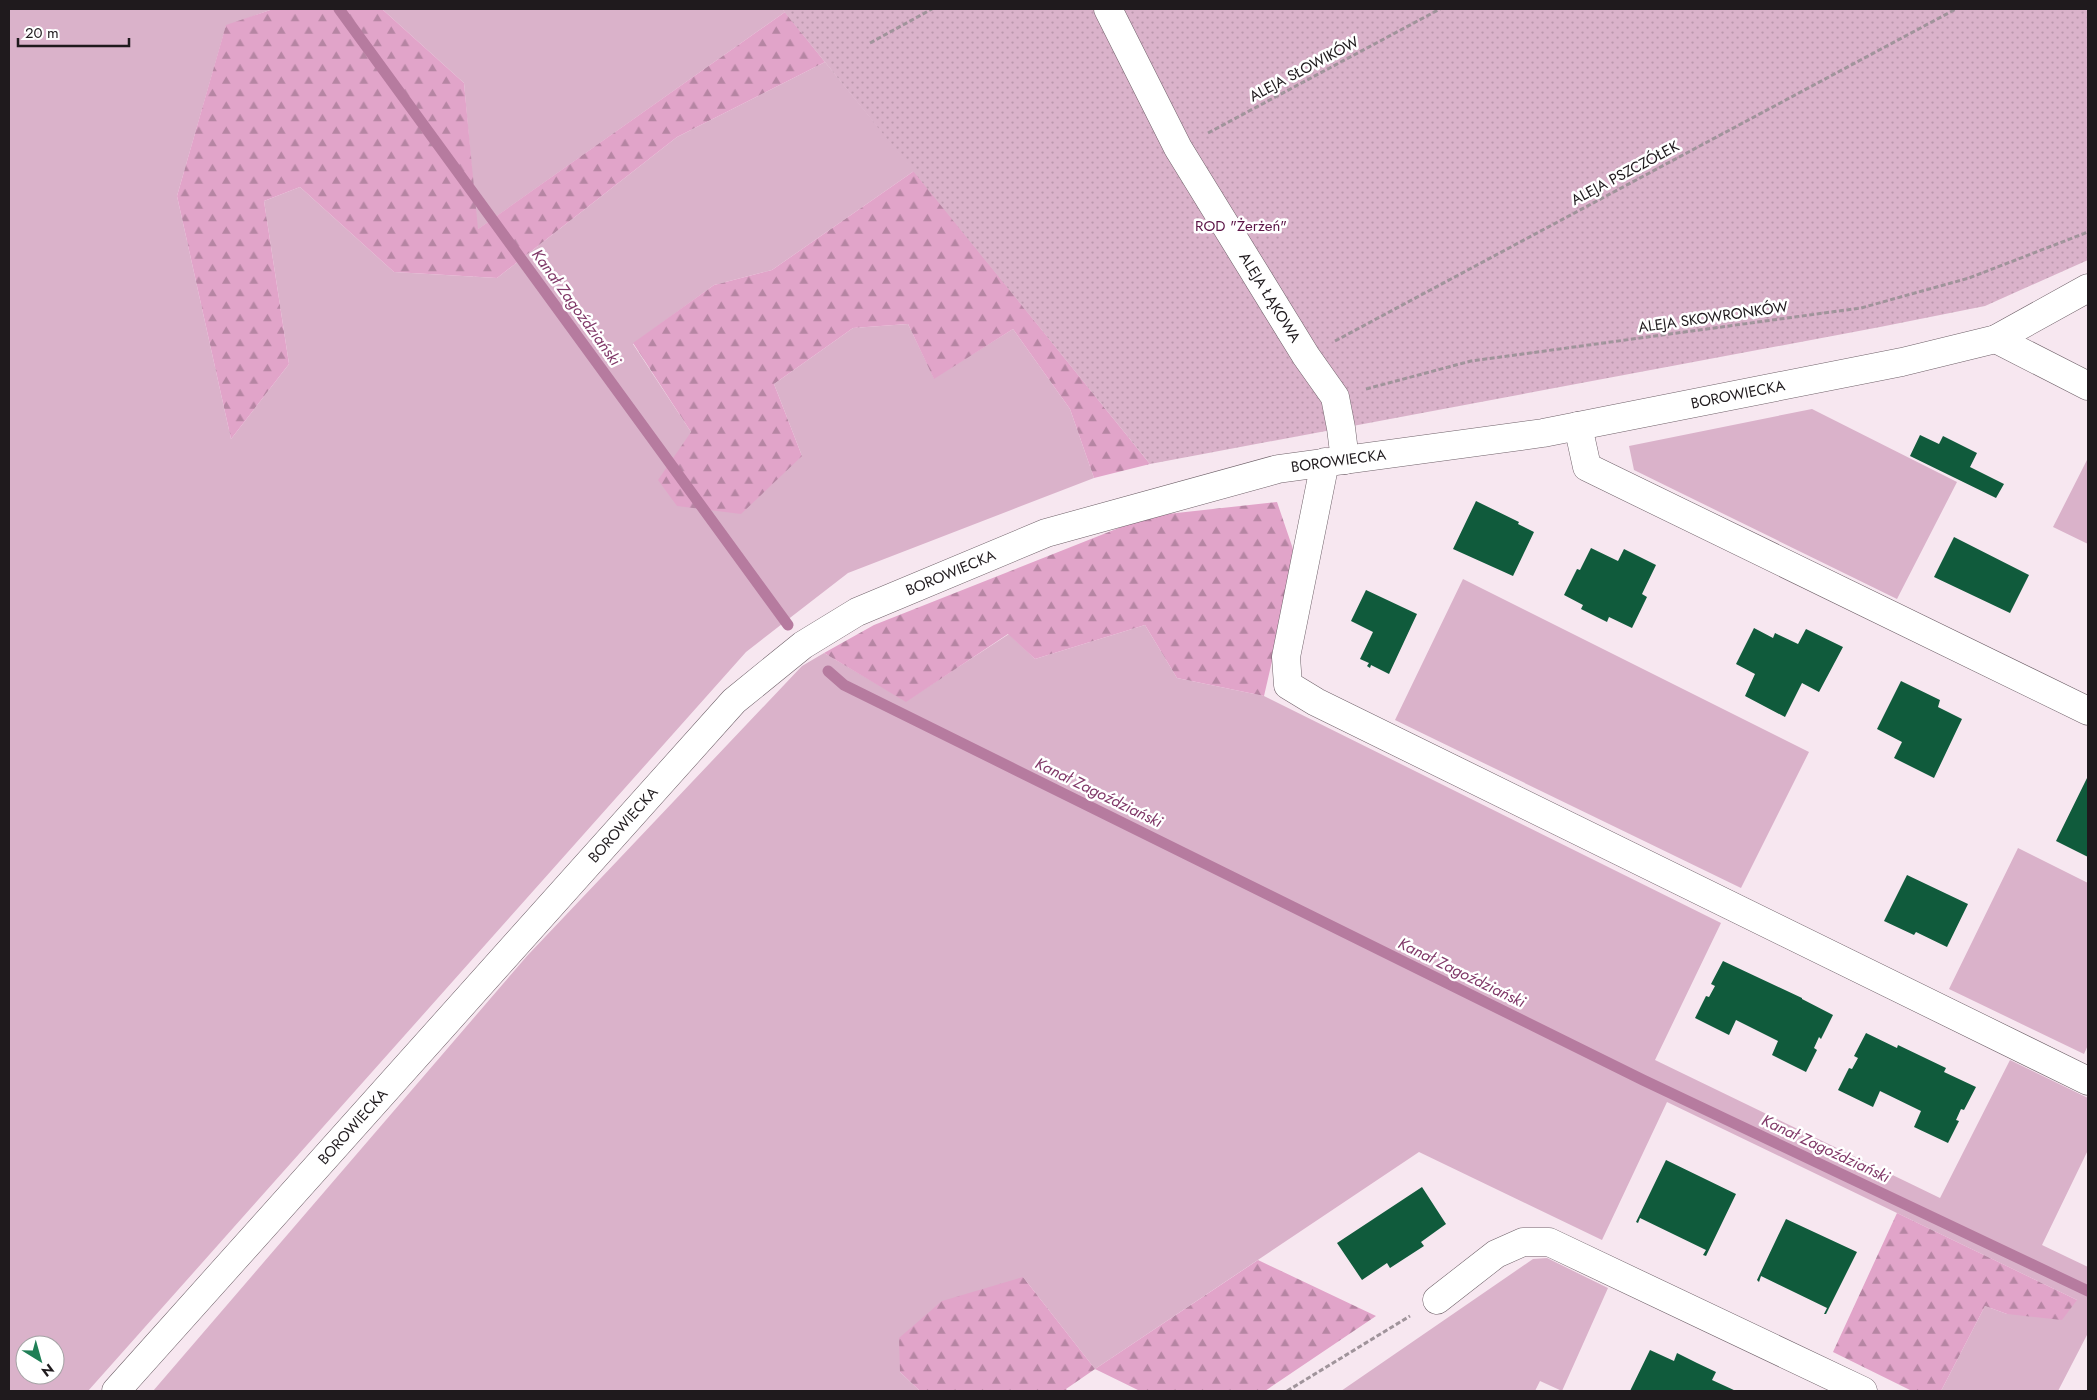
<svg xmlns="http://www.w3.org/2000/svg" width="2097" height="1400" font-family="Jost,sans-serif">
<defs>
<pattern id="forest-firs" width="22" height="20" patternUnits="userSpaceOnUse" patternTransform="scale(1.25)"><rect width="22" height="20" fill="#e1a4c9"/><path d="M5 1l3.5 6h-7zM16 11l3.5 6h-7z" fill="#b685a3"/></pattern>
<pattern id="garden-dots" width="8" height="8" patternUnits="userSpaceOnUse" patternTransform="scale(1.25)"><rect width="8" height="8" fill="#dab2ca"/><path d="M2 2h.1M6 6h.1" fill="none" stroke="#bb98ad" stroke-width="1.8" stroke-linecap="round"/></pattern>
</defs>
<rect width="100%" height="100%" fill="#f7e7f0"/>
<path fill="#dab2ca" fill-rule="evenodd" d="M9 9H273L226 26 177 196 231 439 289 364 264 201 300 187 394 272 497 278 677 137 825 62 914 171 772 270 714 285 633 344 691 432 802 456 774 384 853 328 908 324 934 378 1013 329 1070 409 1094 478 848 573 746 652 88 1391H9ZM25 1345H55V1375H25Z
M382 9H782L785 12 477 230 464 83Z
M1812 409 1957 482 1897 599 1634 470 1629 446Z
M2088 458V544L2053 527Z
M1463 579 1809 752 1741 888 1395 720Z
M1145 625 1177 678 1264 696 1721 923 1655 1060 1940 1198 2010 1060 2088 1098V1150L2042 1245 2088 1267V1333L2058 1391H1941L1985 1306 2007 1314 2077 1300 1667 1102 1602 1240 1419 1152 1095 1369 1023 1277 900 1372 920 1391H153L527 956 802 666 824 653 906 701 1009 634 1035 659Z
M2018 848 2088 883V1045L2084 1054 1949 989Z
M1547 1258 1608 1288 1562 1391 1540 1381 1535 1391H1341L1533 1259Z"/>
<path fill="url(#forest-firs)" d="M273 9H382L464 83 478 229 785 12 825 62 677 137 497 278 394 272 300 187 264 201 289 364 231 439 177 196 226 25Z
M914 171 1150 464 1094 478 1070 409 1013 329 934 379 908 324 853 328 774 384 802 456 741 514 677 506 658 480 691 432 633 343 714 285 772 270Z
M1277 502 1293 549 1287 596 1264 696 1177 678 1145 625 1035 659 1008 634 906 702 824 653 874 625 1149 516Z
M1897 1213 2077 1300 2062 1320 2007 1314 1985 1306 1941 1391H1912L1833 1352Z
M1258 1260 1376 1316 1265 1391H1140L1095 1369 1066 1389 1068 1391H920L900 1372 899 1338 942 1301 1023 1277 1095 1369Z"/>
<path fill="url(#garden-dots)" d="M782 9H2088V260L1985 306 1880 327 1150 464Z"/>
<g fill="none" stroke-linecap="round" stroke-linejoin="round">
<path stroke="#b67b9f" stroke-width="11" d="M339 9 788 625
M828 671 844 685 1643 1080 2088 1291"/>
</g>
<path fill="#105b3c" d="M1920 435 1939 444 1943 436 1977 453 1970 467 2004 484 1996 498 1910 456Z
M1476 501 1519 522 1518 524 1534 532 1513 576 1453 549Z
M1954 537 2029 575 2010 613 1934 577Z
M1591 548 1618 561 1624 549 1656 565 1642 594 1647 597 1632 628 1609 617 1607 622 1581 609 1583 605 1564 595 1577 569 1580 570Z
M1366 590 1417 614 1389 674 1371 665 1370 668 1367 666 1369 663 1360 659 1373 632 1351 621Z
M1754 628 1773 638 1775 633 1798 644 1806 629 1843 647 1819 692 1802 683 1785 717 1745 696 1755 674 1736 664Z
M1901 681 1940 700 1938 707 1962 719 1934 778 1894 758 1902 742 1877 729Z
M2088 776V857L2056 841Z
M1907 875 1968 904 1947 947 1916 932 1914 935 1884 921Z
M1723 961 1802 998V999L1833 1015 1821 1039 1819 1037 1814 1048 1817 1050 1806 1072 1772 1055 1778 1041 1736 1020 1729 1035 1695 1018 1706 996 1709 997 1715 986 1711 984Z
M1866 1033 1897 1048 1898 1045 1946 1068 1944 1072 1976 1087 1964 1110 1961 1109 1956 1120 1959 1121 1948 1143 1914 1127 1921 1111 1880 1091 1873 1107 1838 1090 1849 1068 1852 1069 1858 1058 1854 1056Z
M1666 1160 1736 1194 1706 1256 1703 1255 1706 1250 1640 1218 1638 1223 1636 1222Z
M1422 1187 1446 1224 1421 1242 1424 1246 1390 1268 1387 1263 1362 1280 1337 1243Z
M1786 1219 1857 1252 1826 1314H1824L1827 1308 1761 1276 1759 1282 1757 1280Z
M1650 1350 1674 1361 1677 1353 1697 1363 1716 1372 1712 1380 1736 1391H1630Z"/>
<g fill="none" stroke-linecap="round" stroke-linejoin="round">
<defs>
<g id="minor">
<path id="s1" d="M1108 9 1178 148 1306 356 1335 397 1341 428 1345 460"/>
<path d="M1996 339 2088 386"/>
<path d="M1578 426 1587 467 2088 711"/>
<path d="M1325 462 1286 657 1288 685 1316 702 2088 1081"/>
<path d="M1437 1300 1496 1254 1523 1242H1549L1863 1391"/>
<path id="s2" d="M116 1391 734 701 803 645 857 612 1046 533 1278 469 1543 433 1902 362 1996 339 2088 288"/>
</g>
</defs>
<use href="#minor" stroke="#6f6169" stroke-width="29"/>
<path stroke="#a0949b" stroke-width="3" stroke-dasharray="5 2.5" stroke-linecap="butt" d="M870 43 932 9
M1208 133 1440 9
M1335 341 1956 9
M1366 389 1471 361 1861 308 1969 278 2088 232
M1287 1391 1410 1316"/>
<use href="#minor" stroke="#fff" stroke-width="28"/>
</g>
<g text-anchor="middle" stroke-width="5" stroke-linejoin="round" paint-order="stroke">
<g font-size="15" fill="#1f1a1d" stroke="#fff">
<text transform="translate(1304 69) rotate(-28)" y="5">ALEJA SŁOWIKÓW</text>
<text transform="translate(1625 173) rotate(-28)" y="5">ALEJA PSZCZÓŁEK</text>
<text dy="5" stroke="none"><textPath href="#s1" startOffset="331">ALEJA ŁĄKOWA</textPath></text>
<text transform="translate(1713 317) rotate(-8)" y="5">ALEJA SKOWRONKÓW</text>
<text dy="5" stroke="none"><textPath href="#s2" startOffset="1990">BOROWIECKA</textPath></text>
<text dy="5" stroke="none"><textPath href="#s2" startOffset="1585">BOROWIECKA</textPath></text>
<text dy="5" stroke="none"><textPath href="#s2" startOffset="1180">BOROWIECKA</textPath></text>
<text dy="5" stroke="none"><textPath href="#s2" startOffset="760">BOROWIECKA</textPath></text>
<text dy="5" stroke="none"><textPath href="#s2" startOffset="355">BOROWIECKA</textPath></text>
</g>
<g font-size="15" fill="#5b1446" stroke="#fff">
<text x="1241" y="231">ROD "Żerżeń"</text>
</g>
<g font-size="16" font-style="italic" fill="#803868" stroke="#fff">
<text transform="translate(577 307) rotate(54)" y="6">Kanał Zagoździański</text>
<text transform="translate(1099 792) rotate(26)" y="6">Kanał Zagoździański</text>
<text transform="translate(1462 972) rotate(26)" y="6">Kanał Zagoździański</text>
<text transform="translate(1826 1148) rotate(25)" y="6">Kanał Zagoździański</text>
</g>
</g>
<rect width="2097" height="1400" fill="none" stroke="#1f1a1d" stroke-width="20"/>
<g transform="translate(40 1360) rotate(143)"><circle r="24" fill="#ffffff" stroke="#a5a3a5"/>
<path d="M0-4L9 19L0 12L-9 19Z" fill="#1f7f56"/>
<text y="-8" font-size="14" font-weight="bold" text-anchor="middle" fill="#1f1a1d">N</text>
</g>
<path d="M18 38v8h111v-8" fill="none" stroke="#1f1a1d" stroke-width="2.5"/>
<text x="25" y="38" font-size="15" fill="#1f1a1d" stroke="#ffffff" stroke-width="4" paint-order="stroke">20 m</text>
</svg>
